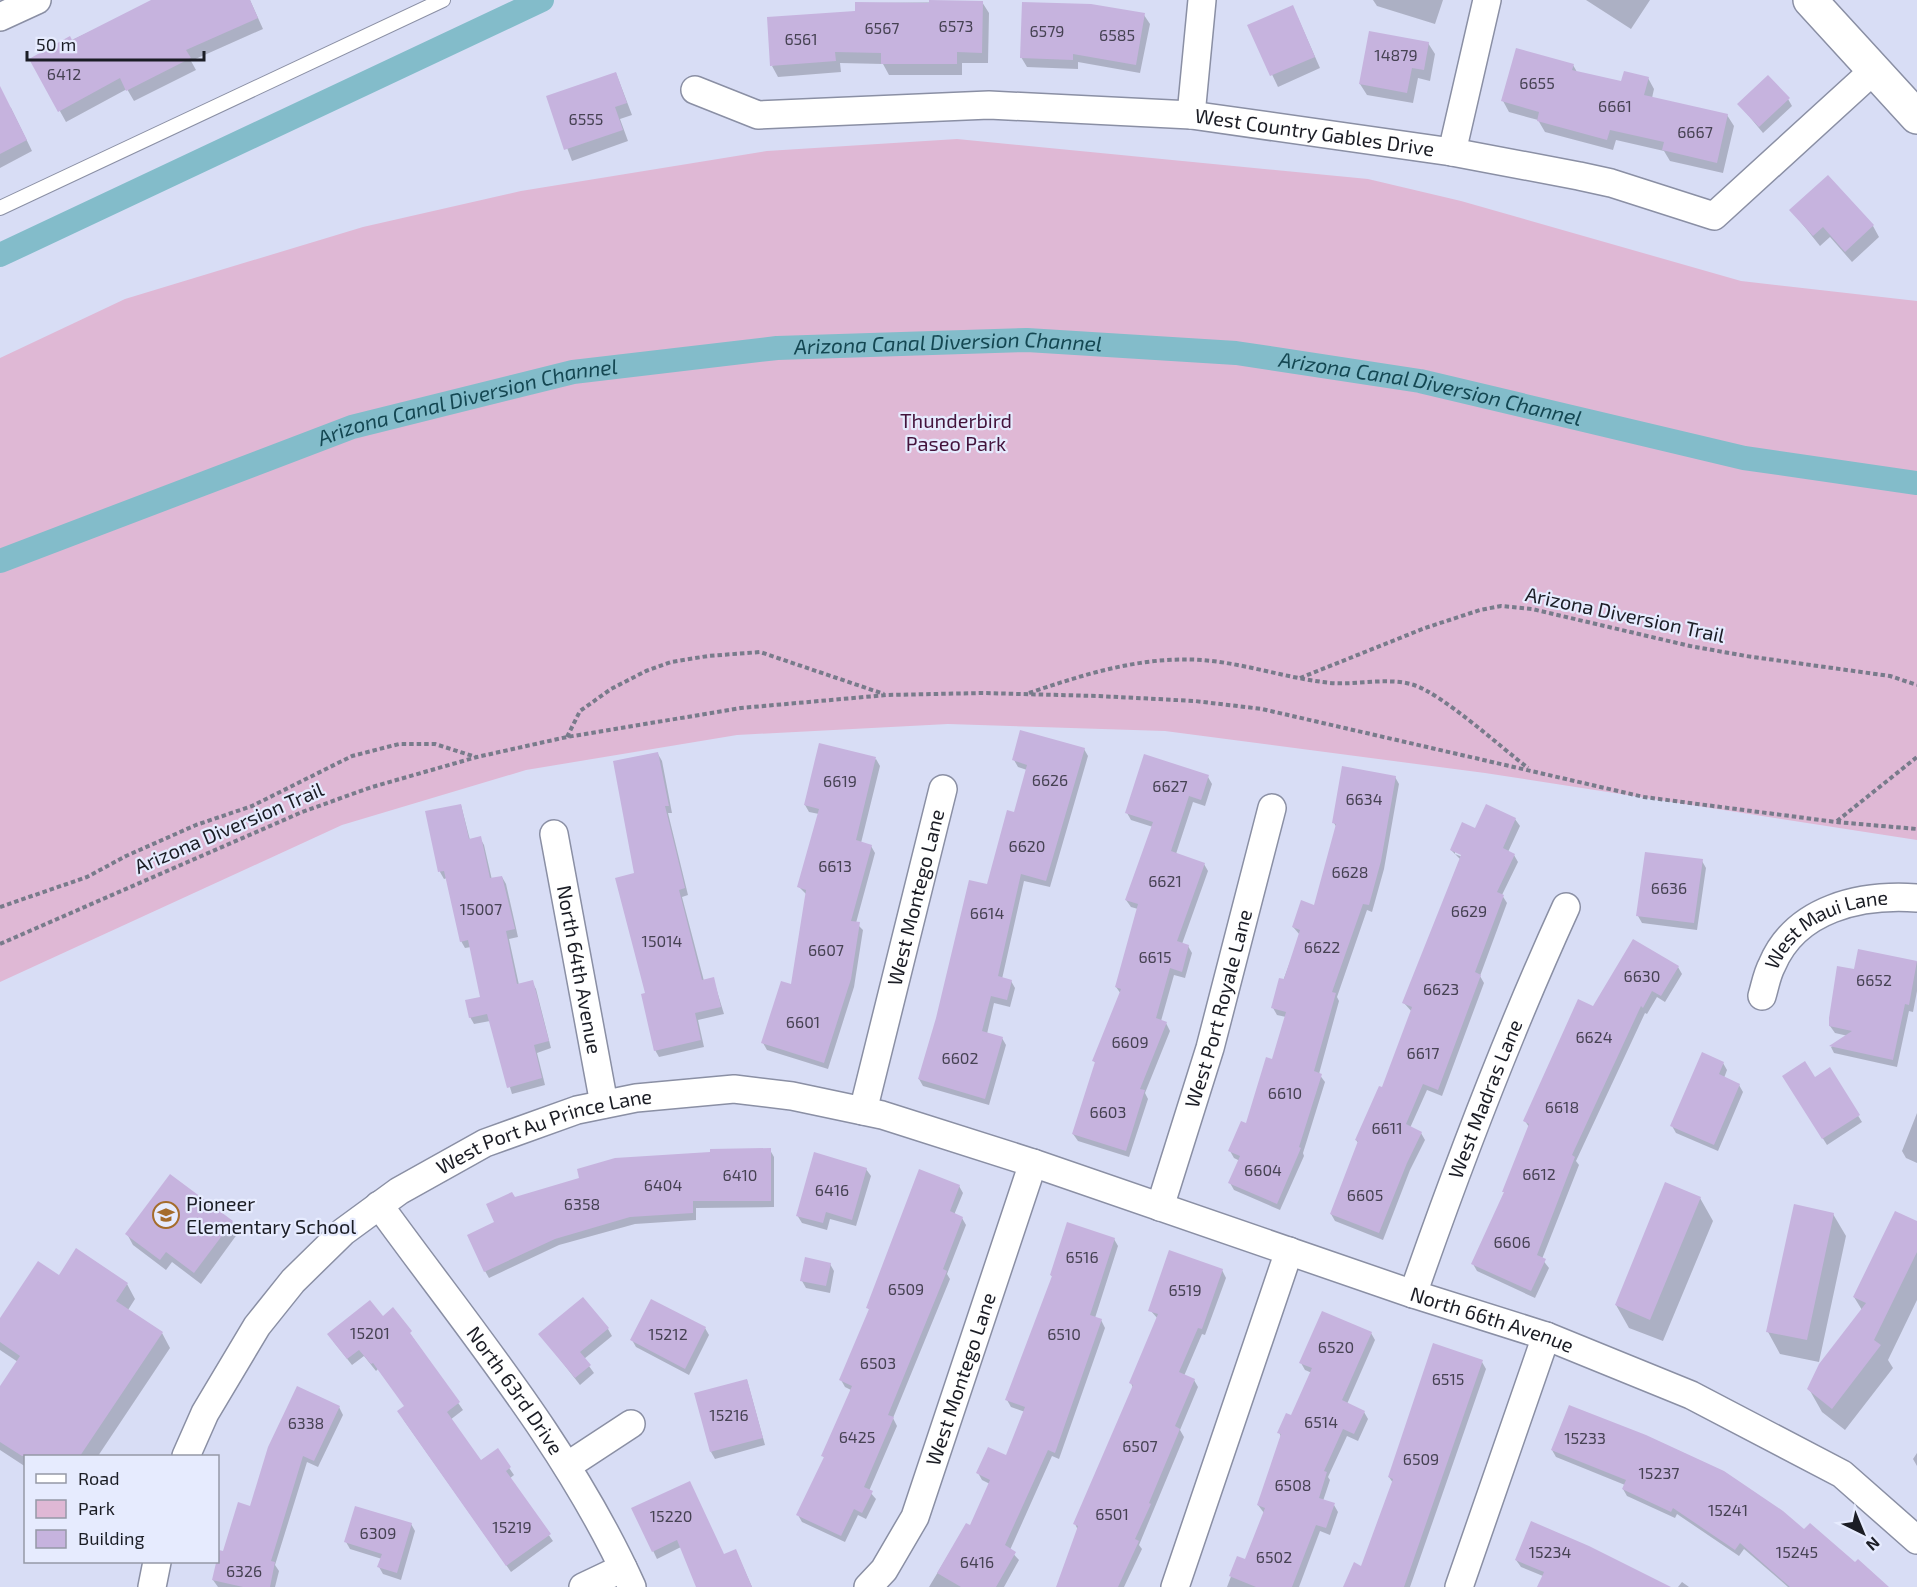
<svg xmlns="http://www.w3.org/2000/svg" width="1917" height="1587" font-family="'Exo 2',sans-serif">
<rect width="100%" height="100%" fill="#d8ddf5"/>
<path fill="#dfb8d5" d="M957 139 1368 179 1461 201 1741 281 1917 301V840L1485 773 1165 731 948 724 737 735 526 770 342 825 0 982V358L125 299 363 227 521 191 767 151Z"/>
<path fill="#0003" fill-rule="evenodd" d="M158 0H250L263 29 191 61 196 70 134 101 127 89 66 122 31 59Z
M1373 0H1443L1435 24 1377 6Z
M1586 0H1650L1631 29Z
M982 2 989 13 988 63H962V75H889L883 64 840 63 841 72 778 77 772 66 857 13V3Z
M1144 15 1150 24 1140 73 1078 62V69L1027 67 1021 57Z
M1298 18 1320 68 1278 87 1249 26Z
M1428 43 1435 54 1430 81 1418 78 1413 103 1367 95 1360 84Z
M1573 65 1577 72 1623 83 1648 78 1654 89 1652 98 1727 115 1734 126 1723 173 1670 161 1664 151 1616 140 1613 150 1545 132 1538 120 1509 112 1503 101Z
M616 73 632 115 620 119 628 141 572 161 548 97Z
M1788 99 1792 106 1763 133 1739 104Z
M0 100 11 108 32 151 0 168Z
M1791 210 1873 226 1879 237 1852 262 1830 237 1820 246Z
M1084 749 1088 756 1050 887 1024 881 1002 979 1011 981 1015 988 1010 1007 994 1003 987 1034 1002 1038 1006 1045 989 1105 923 1086 919 1079 1015 814 1027 770 1018 767 1014 760Z
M658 754 662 761 672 813H668L688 895 682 897 704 981 713 978 724 1014 698 1020 704 1047 659 1057 655 1050 647 994 636 874Z
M876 759 880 766 861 843 871 846 875 853 856 923 863 930 854 987 828 1069 767 1050 763 1043 792 986 807 895 799 887 819 814 809 812 805 805Z
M1208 777 1212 784 1205 806 1193 802 1176 854 1204 864 1208 871 1182 944 1188 946 1192 953 1185 978 1174 975 1161 1021 1166 1023 1170 1031 1145 1093 1148 1099 1129 1157 1078 1141 1073 1134 1096 1064 1094 1061 1121 994 1116 987 1138 909 1131 907 1126 900 1153 827 1131 820 1127 813Z
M1395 777 1399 784 1384 869 1372 912 1367 910 1337 997 1339 1001 1319 1074 1325 1082 1303 1153 1304 1156 1280 1210 1234 1190 1230 1183 1240 1161 1234 1158 1230 1151 1247 1125 1273 1060 1286 1017 1277 1015 1273 1008 1300 935 1293 927 1315 907 1337 828 1334 823Z
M461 805 470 840 480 838 484 845 492 880 502 877 506 884 518 937 509 939 519 985 532 982 536 989 551 1048 537 1053 545 1085 512 1094 490 1021 474 1024 470 1017 482 998 471 947 465 948 461 941 447 878 444 879 440 872 427 812Z
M1486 806 1515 819 1520 826 1508 852 1514 855 1518 862 1502 895 1507 903 1480 976 1484 983 1442 1096 1427 1090 1410 1128 1421 1133 1425 1140 1410 1170 1383 1240 1335 1221 1331 1214 1359 1144 1356 1140 1383 1089 1412 1012 1404 1003 1460 859 1451 850 1475 830ZM1455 851 1468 857 1467 859 1455 854Z
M1702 861 1706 868 1697 930 1642 923 1638 916Z
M1859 951 1917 962V991L1913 1012 1909 1011 1897 1067 1834 1053 1831 1047 1848 1036 1835 1033 1830 1026 1855 971Z
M1678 967 1682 974 1665 1002 1657 997 1647 1014 1645 1013 1576 1161 1579 1165 1542 1259 1549 1268 1535 1298 1477 1271 1473 1264 1505 1194 1529 1127 1525 1121 1594 1008Z
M1723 1063 1727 1070 1724 1078 1739 1085 1743 1092 1718 1151 1676 1133 1672 1126Z
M1829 1069 1862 1122 1827 1145 1784 1077 1815 1079Z
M1917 1113V1163L1906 1158 1902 1151Z
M770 1150 774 1157V1207L696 1208V1220L635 1224 559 1245 489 1278 485 1271 496 1223 514 1198 712 1153Z
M866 1169 871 1176 856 1226 830 1219 827 1230 802 1223 797 1215Z
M959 1186 963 1193 954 1215 962 1218 966 1225 947 1274 950 1279 893 1418 897 1426 869 1491 876 1499 866 1519 858 1515 845 1542 802 1522 798 1515 825 1459 823 1456 851 1390 845 1387 841 1380 870 1311 868 1308Z
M1700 1198 1713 1221 1663 1341 1629 1328 1616 1305Z
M1833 1214 1846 1236 1819 1362 1780 1354 1768 1332Z
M232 1222 238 1233 201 1284 172 1262 166 1270 133 1245 127 1234Z
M1917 1223V1300L1888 1360 1893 1368 1845 1430 1822 1412 1809 1389 1862 1310 1854 1297Z
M1114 1239 1118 1246 1095 1318 1101 1320 1105 1328 1059 1459 1052 1456 1010 1550 1019 1560 1004 1587H929L966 1525 970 1527 990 1484 982 1480 978 1473 1007 1457 1025 1412 1011 1407 1007 1400 1053 1278 1051 1275Z
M830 1264 834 1271 830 1293 806 1288 802 1281Z
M1222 1270 1226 1278 1205 1335 1202 1334 1184 1376 1194 1380 1198 1387 1180 1430 1184 1437 1139 1545 1142 1549 1124 1587H1058L1078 1530 1075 1524 1133 1388 1131 1383 1158 1319 1150 1310Z
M59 1277 127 1284 135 1299 128 1310 162 1333 170 1348 98 1456H26V1467L0 1450V1389L18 1362 0 1350V1321Z
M393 1309 463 1410 450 1420 480 1462 497 1450 514 1475 509 1479 553 1541 511 1572 403 1419 406 1407 378 1369 376 1371 364 1356 352 1365 333 1341 382 1318Z
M705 1328 709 1335 689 1375 636 1347 632 1340Z
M608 1329 612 1336 584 1359 594 1373 580 1385 540 1334Z
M1371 1333 1375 1340 1347 1404 1364 1412 1368 1419 1358 1441 1347 1436 1328 1477 1330 1480 1323 1501 1334 1505 1338 1512 1330 1535 1320 1531 1299 1587H1227L1238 1558 1245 1561 1264 1513 1258 1505 1281 1437 1279 1432 1292 1417 1312 1373 1305 1370 1301 1363Z
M1482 1362 1486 1369 1410 1587H1347L1362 1568 1393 1483 1389 1477Z
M747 1380 765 1445 715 1459 711 1452Z
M339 1407 343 1415 318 1467 307 1462 275 1565 279 1571 275 1587H218L213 1580 224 1552 251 1508Z
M1552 1450 1804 1531 1878 1587H1788L1744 1549 1739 1556 1677 1514 1675 1518 1627 1496 1623 1489 1625 1485 1556 1457Z
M1917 1453V1466L1913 1459Z
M633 1509 724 1556 736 1551 752 1587H698L681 1547 657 1559Z
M411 1524 415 1531 401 1580 383 1574 379 1567 382 1559 350 1549 346 1542Z
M1516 1560 1668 1587H1542L1543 1576 1521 1567Z
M1682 1582 1689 1587H1678Z"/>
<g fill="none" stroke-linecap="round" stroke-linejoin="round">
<g stroke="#83bcca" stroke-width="24">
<path d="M0 255 542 0"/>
<path id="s1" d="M0 561 352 427 573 372 777 348 1027 340 1236 353 1420 381 1744 458 1917 483"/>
</g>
</g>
<path fill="#c6b3de" d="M151 0H250L258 18 186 50 191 58 126 91 120 78 58 112 29 59 70 36 72 40Z
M929 0 983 1 982 53 957 52V64H881V53L835 52 836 61 770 66 767 17 855 11V2L929 3Z
M1022 2 1091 4 1145 13 1136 65 1073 54V60L1020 58Z
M1293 5 1315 57 1270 76 1247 25Z
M1369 31 1429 42 1424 70 1412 68 1407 93 1359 84Z
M1516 48 1574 64 1572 70 1621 81 1624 71 1649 77 1644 95 1728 114 1717 163 1662 150 1664 142 1610 130 1607 140 1537 121 1539 112 1501 101Z
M616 72 627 103 615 107 623 130 564 150 546 96Z
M1768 75 1790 98 1759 127 1737 104Z
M0 86 27 140 0 154Z
M1828 175 1874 225 1845 252 1823 227 1813 236 1789 210Z
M1020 730 1085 748 1046 881 1021 874 998 976 1012 980 1007 1000 991 996 982 1031 1003 1037 985 1099 918 1079 936 1018 969 880 987 884 1007 810 1014 812 1027 765 1012 760Z
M819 743 876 757 856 840 872 845 851 921 860 922 851 979 824 1063 761 1043 781 981 791 984 806 890 797 887 819 809 804 805Z
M658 752 669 806H665L685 888 679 890 702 980 714 977 721 1007 695 1013 701 1040 654 1051 641 994 645 993 615 878 634 873 613 761Z
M1144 754 1209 775 1201 800 1189 796 1171 851 1205 863 1177 941 1189 945 1182 972 1170 968 1156 1018 1167 1022 1140 1089 1145 1090 1126 1151 1072 1134 1095 1062 1092 1061 1121 989 1115 987 1138 904 1125 900 1153 822 1125 813Z
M1342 766 1396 776 1381 861 1369 905 1363 904 1332 992 1336 993 1314 1071 1322 1074 1299 1147 1301 1148 1277 1204 1228 1183 1240 1156 1228 1151 1241 1121 1246 1123 1266 1057 1272 1059 1286 1012 1271 1008 1279 978 1284 979 1300 930 1292 927 1301 900 1314 905 1336 824 1332 823Z
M461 804 469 839 481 836 490 878 502 876 515 929 506 931 517 984 533 980 549 1041 534 1045 542 1078 507 1088 487 1014 469 1018 465 1000 480 997 468 940 460 942 444 871 438 872 425 811Z
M1486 804 1516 818 1503 848 1515 854 1497 892 1504 895 1475 972 1481 975 1438 1090 1423 1084 1406 1124 1422 1132 1407 1163 1379 1233 1330 1214 1358 1141 1355 1140 1379 1086 1382 1087 1412 1007 1402 1003 1461 855 1450 850 1462 822 1475 828Z
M1645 852 1703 859 1694 923 1636 916Z
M1633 939 1679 966 1661 996 1652 991 1643 1008 1641 1006 1572 1155 1575 1157 1537 1255 1546 1259 1531 1291 1471 1264 1504 1192H1502L1529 1124 1523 1121 1578 999 1593 1006Z
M1858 949 1917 961 1909 1005 1905 1004 1893 1060 1829 1046 1852 1031 1829 1026V1018L1837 966 1854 969Z
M1702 1052 1724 1062 1719 1074 1740 1084 1714 1145 1670 1126Z
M1805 1061 1815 1077 1830 1067 1860 1115 1822 1139 1782 1076Z
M771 1148V1201H693V1213L630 1217 555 1239 484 1272 467 1235 494 1222 486 1204 512 1192 515 1197 579 1178 577 1169 615 1158 710 1152V1149Z
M814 1152 867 1168 852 1220 826 1212 823 1223 796 1216Z
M919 1169 960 1185 950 1211 963 1217 943 1269 947 1271 888 1415 894 1417 864 1487 873 1491 862 1513 854 1509 841 1536 796 1515 824 1457 821 1456 852 1386 839 1380 869 1309 866 1308Z
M170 1174 233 1221 194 1273 166 1252 160 1260 125 1234Z
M1665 1182 1701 1197 1650 1320 1615 1305Z
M1794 1204 1834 1213 1807 1340 1766 1332Z
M1895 1211 1917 1221V1252L1874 1340 1881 1345 1832 1409 1807 1389 1819 1364 1866 1303 1853 1297Z
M1067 1222 1115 1238 1090 1315 1102 1319 1055 1453 1048 1450 1005 1545 1016 1552 996 1587H961L937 1573 966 1523 970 1525 990 1480 976 1473 988 1447 1006 1455 1025 1407 1005 1400 1052 1276 1050 1275Z
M76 1248 128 1283 116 1301 163 1332 80 1456H22L0 1442V1386L20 1356 0 1342V1318L38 1261 59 1275Z
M1169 1250 1223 1269 1202 1329 1198 1328 1179 1372 1195 1379 1175 1426 1180 1429 1149 1503 1151 1504 1135 1539 1139 1541 1118 1587H1056L1078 1526 1073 1524 1133 1385 1129 1383 1158 1314 1148 1311Z
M805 1257 831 1263 826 1286 800 1281Z
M583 1297 609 1328 580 1352 591 1365 575 1378 538 1334Z
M651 1299 706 1327 685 1369 630 1340Z
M370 1300 383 1316 393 1307 412 1331 410 1333 460 1402 447 1412 481 1460 498 1448 511 1467 506 1471 551 1534 506 1566 397 1411 404 1406 373 1363 371 1364 359 1350 347 1359 327 1334Z
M1322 1311 1372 1332 1342 1400 1365 1411 1354 1434 1343 1429 1324 1471 1327 1472 1319 1498 1335 1503 1326 1528 1316 1525 1292 1587H1256L1229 1576 1237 1556 1245 1559 1265 1508 1257 1505 1281 1434 1277 1433 1286 1413 1291 1415 1312 1368 1299 1363Z
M1433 1343 1483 1360 1404 1587H1343L1354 1562 1361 1566 1393 1479 1388 1477Z
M747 1379 763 1438 710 1452 694 1393Z
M297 1386 340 1406 314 1461 303 1456 271 1561 275 1562 270 1587H243L212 1580 219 1550 223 1551 238 1502 250 1506 268 1447Z
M1569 1405 1646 1435 1724 1471 1783 1511 1804 1529 1810 1523 1855 1562 1858 1559 1889 1587H1790L1740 1543 1735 1550 1673 1508 1671 1512 1622 1489 1626 1480 1551 1450Z
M690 1481 724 1554 736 1549 752 1587H696L677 1540 652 1552 631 1508Z
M355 1506 412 1523 397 1573 377 1567 382 1554 344 1542Z
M1531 1521 1589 1546 1671 1587H1537L1544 1572 1515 1560Z"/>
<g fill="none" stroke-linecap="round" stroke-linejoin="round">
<defs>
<path id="service" d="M0 208 443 0"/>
<g id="minor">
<path d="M0 17 37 0"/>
<path id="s2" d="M695 90 758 115 989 105 1191 115 1452 152 1579 176 1611 183 1714 216 1874 70"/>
<path d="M1191 115 1202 0"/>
<path d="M1452 152 1487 0"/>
<path id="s3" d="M554 834 604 1104"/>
<path id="s4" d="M1762 996C1765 986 1767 974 1772 965 1796 908 1861 894 1917 898"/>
<path id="s5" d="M863 1111 943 789"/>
<path id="s6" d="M379 1205C468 1328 569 1447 632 1587"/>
<path id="s7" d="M1160 1207 1210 1048 1272 808"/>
<path id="s8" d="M1413 1294C1459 1162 1508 1034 1566 907"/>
<path id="s9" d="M186 1456 205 1413 257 1326 293 1281 343 1232 399 1191 485 1143 577 1110 636 1098 734 1089 792 1096 882 1115 1033 1163 1413 1294 1546 1336 1691 1395 1842 1474 1917 1540"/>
<path d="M567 1466 631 1424"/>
<path d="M152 1587 157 1562"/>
<path d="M583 1587 623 1568"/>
<path id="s10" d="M868 1587 884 1570 915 1517 1033 1163"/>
<path d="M1175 1587 1289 1251"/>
<path d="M1459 1587 1546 1336"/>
</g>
<path id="secondary" d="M1810 0 1917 117"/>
</defs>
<use href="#service" stroke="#8a8fa4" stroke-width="16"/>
<use href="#minor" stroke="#8a8fa4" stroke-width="30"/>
<use href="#secondary" stroke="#8a8fa4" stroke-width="36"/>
<path stroke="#787b8b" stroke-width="4" stroke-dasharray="4.5 3" stroke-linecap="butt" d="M1300 678 1425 628 1480 610 1501 606 1532 609 1690 646 1746 656 1890 676 1917 685
M1029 693C1085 674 1142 656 1202 660 1242 663 1283 677 1323 682 1352 687 1385 676 1414 685 1442 694 1502 748 1528 768
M567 737 580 711 611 689 646 671 671 662 708 656 760 652 884 694
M1837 821 1917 757
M0 907 87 877 126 856 196 825 252 806 352 756 399 744H435L476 757
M0 944 302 812 372 787 477 757 567 737 741 708 887 695 982 693 1098 696 1195 701 1262 709 1644 797 1836 822 1917 829"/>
<use href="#service" stroke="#fff" stroke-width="14"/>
<use href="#minor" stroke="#fff" stroke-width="27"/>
<use href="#secondary" stroke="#fff" stroke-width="33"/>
</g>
<defs>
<symbol id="school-ring" viewBox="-11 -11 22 22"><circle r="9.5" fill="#e6ebfe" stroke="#a56c2b" stroke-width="1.5"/><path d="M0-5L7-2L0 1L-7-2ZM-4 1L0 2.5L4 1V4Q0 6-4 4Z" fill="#a56c2b"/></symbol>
</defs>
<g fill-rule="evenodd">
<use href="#school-ring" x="151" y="1200" width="30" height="30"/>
</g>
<g text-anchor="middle" stroke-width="4.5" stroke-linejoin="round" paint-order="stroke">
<g font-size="16" fill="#464253">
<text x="956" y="32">6573</text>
<text x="882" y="34">6567</text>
<text x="1047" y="37">6579</text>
<text x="1117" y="41">6585</text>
<text x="801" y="45">6561</text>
<text x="1396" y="61">14879</text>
<text x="64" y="80">6412</text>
<text x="1537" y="89">6655</text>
<text x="1615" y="112">6661</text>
<text x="586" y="125">6555</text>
<text x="1695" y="138">6667</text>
<text x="1050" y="786">6626</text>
<text x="840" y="787">6619</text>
<text x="1170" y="792">6627</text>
<text x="1364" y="805">6634</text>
<text x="1027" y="852">6620</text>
<text x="835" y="872">6613</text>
<text x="1350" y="878">6628</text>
<text x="1165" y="887">6621</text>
<text x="1669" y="894">6636</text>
<text x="481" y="915">15007</text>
<text x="1469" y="917">6629</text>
<text x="987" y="919">6614</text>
<text x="662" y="947">15014</text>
<text x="1322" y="953">6622</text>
<text x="826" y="956">6607</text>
<text x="1155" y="963">6615</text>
<text x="1642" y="982">6630</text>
<text x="1874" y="986">6652</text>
<text x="1441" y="995">6623</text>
<text x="803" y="1028">6601</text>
<text x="1594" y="1043">6624</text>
<text x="1130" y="1048">6609</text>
<text x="1423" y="1059">6617</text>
<text x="960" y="1064">6602</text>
<text x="1285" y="1099">6610</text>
<text x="1562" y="1113">6618</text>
<text x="1108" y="1118">6603</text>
<text x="1387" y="1134">6611</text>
<text x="1263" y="1176">6604</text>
<text x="1539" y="1180">6612</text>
<text x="740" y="1181">6410</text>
<text x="663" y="1191">6404</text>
<text x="832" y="1196">6416</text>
<text x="1365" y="1201">6605</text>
<text x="582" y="1210">6358</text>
<text x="1512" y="1248">6606</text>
<text x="1082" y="1263">6516</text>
<text x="906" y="1295">6509</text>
<text x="1185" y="1296">6519</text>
<text x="370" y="1339">15201</text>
<text x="668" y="1340">15212</text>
<text x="1064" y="1340">6510</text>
<text x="1336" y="1353">6520</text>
<text x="878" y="1369">6503</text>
<text x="1448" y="1385">6515</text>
<text x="729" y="1421">15216</text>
<text x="1321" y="1428">6514</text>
<text x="306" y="1429">6338</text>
<text x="857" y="1443">6425</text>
<text x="1585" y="1444">15233</text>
<text x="1140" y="1452">6507</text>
<text x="1421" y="1465">6509</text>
<text x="1659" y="1479">15237</text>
<text x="1293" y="1491">6508</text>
<text x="1728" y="1516">15241</text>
<text x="1112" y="1520">6501</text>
<text x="671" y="1522">15220</text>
<text x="512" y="1533">15219</text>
<text x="378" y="1539">6309</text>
<text x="1550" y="1558">15234</text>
<text x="1797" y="1558">15245</text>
<text x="1274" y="1563">6502</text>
<text x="977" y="1568">6416</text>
<text x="244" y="1577">6326</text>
</g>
<g font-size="20" fill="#1b1d25" stroke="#e6ebfe">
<text dy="7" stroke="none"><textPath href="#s2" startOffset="626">West Country Gables Drive</textPath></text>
<text transform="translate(1625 615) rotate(12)" y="7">Arizona Diversion Trail</text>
<text transform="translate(229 828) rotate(-23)" y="7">Arizona Diversion Trail</text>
<text dy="7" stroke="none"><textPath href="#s5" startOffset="220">West Montego Lane</textPath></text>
<text dy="7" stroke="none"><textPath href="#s4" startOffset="102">West Maui Lane</textPath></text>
<text dy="7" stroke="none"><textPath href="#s3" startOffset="138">North 64th Avenue</textPath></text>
<text dy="7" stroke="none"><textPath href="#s7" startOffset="207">West Port Royale Lane</textPath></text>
<text dy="7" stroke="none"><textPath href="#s8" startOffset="208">West Madras Lane</textPath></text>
<text dy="7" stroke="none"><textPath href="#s9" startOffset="504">West Port Au Prince Lane</textPath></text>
<text dy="7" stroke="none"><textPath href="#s9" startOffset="1494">North 66th Avenue</textPath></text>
<text dy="7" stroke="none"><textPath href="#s10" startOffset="230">West Montego Lane</textPath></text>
<text dy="7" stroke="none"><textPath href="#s6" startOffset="230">North 63rd Drive</textPath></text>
</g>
<g font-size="20" fill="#44143c" stroke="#e6ebfe">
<text x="956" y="428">Thunderbird<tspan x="956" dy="23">Paseo Park</tspan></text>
</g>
<g font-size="20" fill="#1b1d25" stroke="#e6ebfe" text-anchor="start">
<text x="186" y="1211">Pioneer<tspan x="186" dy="23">Elementary School</tspan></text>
</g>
<g font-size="21" font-style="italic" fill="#144752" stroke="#e6ebfe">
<text dy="7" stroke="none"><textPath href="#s1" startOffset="981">Arizona Canal Diversion Channel</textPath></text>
<text dy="7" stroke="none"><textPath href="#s1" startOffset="1467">Arizona Canal Diversion Channel</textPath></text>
<text dy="7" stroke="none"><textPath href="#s1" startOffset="495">Arizona Canal Diversion Channel</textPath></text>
</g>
</g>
<rect x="24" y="1455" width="195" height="108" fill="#e6ebfe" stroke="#9599a7" stroke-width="1.5"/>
<rect x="36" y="1474" width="30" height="9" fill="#ffffff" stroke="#9599a7" stroke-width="1.5"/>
<text x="78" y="1485" font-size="18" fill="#1b1d25">Road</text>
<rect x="36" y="1500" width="30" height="18" fill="#dfb8d5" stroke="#9599a7" stroke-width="1.5"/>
<text x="78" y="1515" font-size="18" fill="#1b1d25">Park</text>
<rect x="36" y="1530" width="30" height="18" fill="#c6b3de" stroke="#9599a7" stroke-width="1.5"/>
<text x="78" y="1545" font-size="18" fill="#1b1d25">Building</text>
<g transform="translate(1863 1533) rotate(137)" stroke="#e6ebfe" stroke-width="4.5" paint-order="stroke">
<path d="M0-4.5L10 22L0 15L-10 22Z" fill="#1b1d25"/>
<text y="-9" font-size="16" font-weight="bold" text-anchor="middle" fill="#1b1d25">N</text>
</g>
<path d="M27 51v9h177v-9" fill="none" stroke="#1b1d25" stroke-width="3"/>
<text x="36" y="51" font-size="18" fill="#1b1d25" stroke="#e6ebfe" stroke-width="4.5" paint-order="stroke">50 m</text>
</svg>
